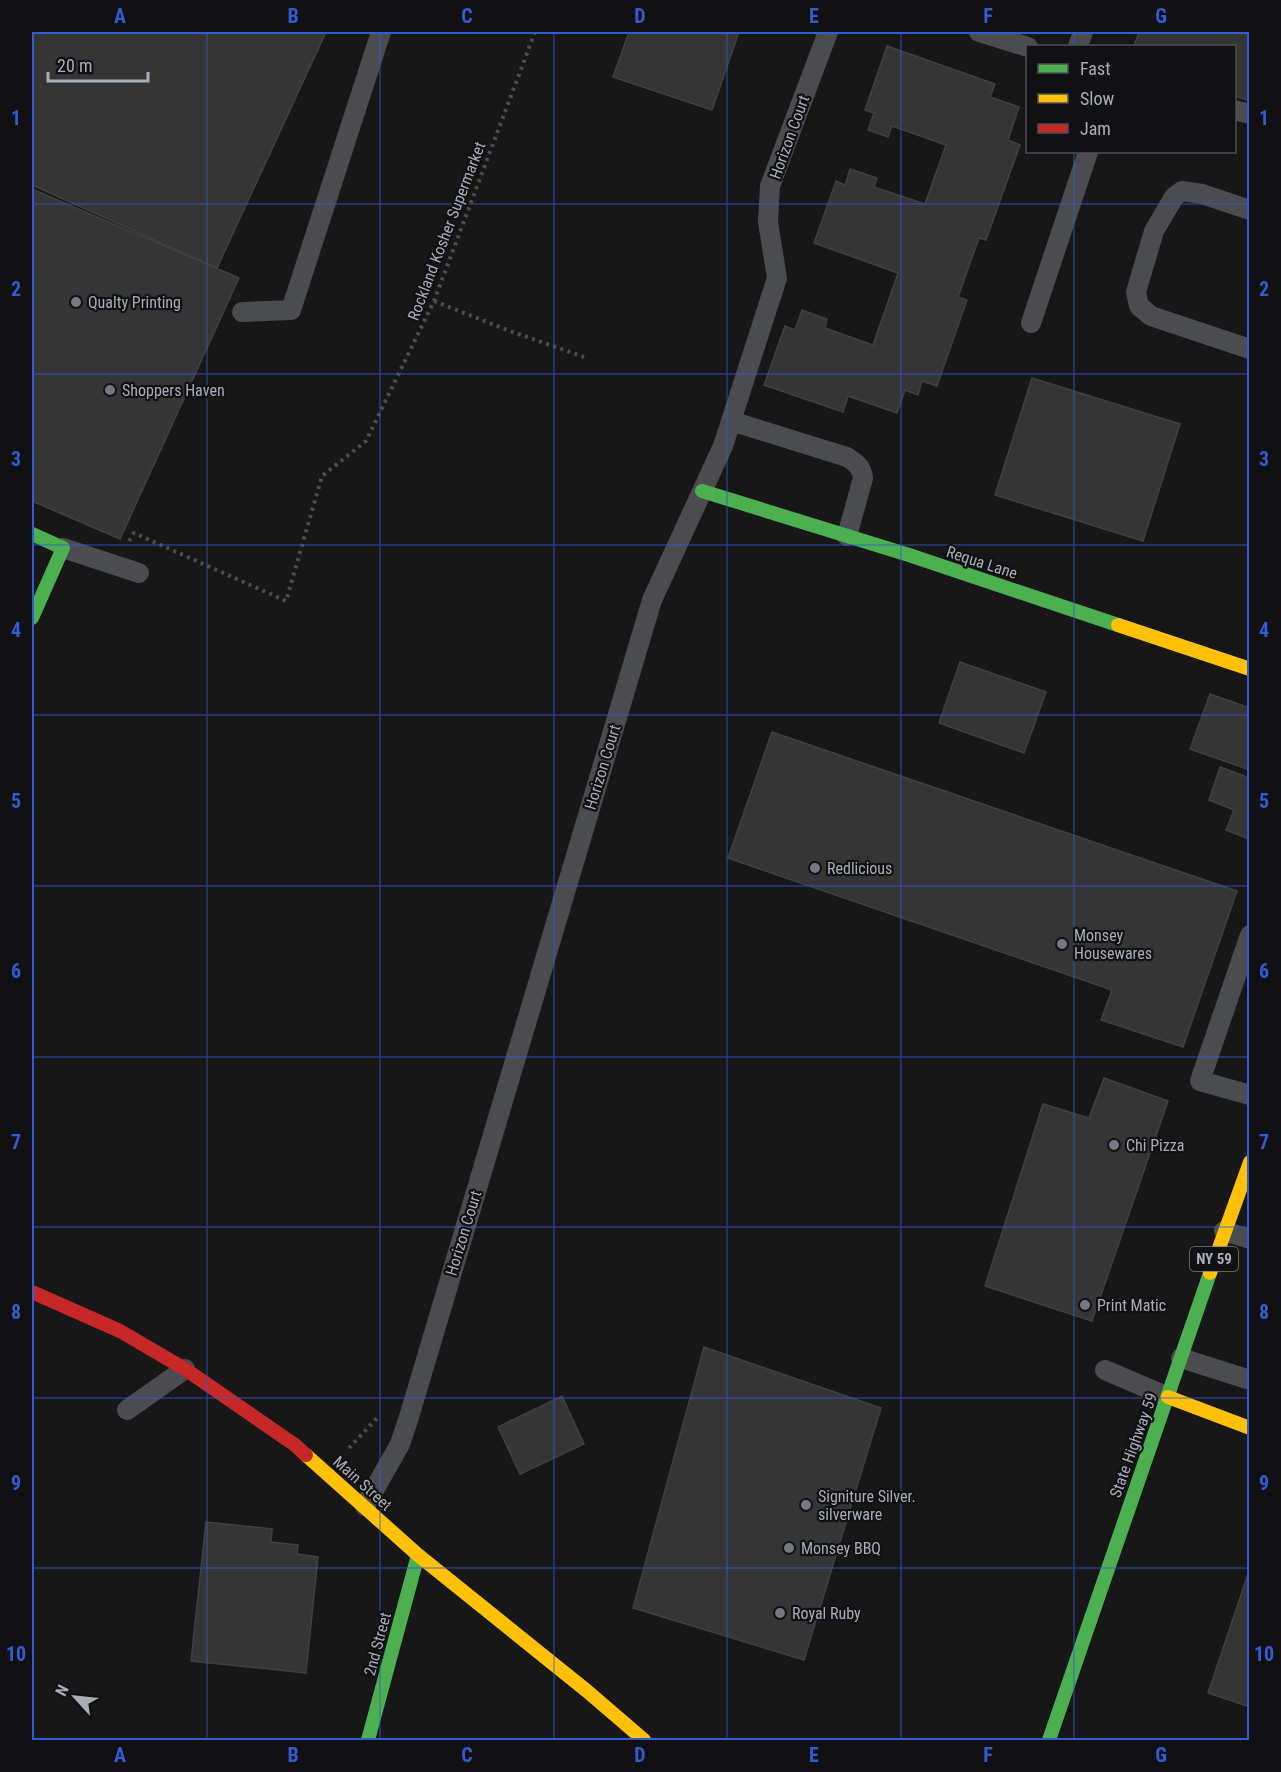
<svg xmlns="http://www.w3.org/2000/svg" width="1281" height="1772" font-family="'Roboto Condensed',sans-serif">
<rect width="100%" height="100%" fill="#171717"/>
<path fill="#353536" stroke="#3f4043" stroke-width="1.5" d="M32 32H326L217 268 32 185Z
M629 32H739L712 110 613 77Z
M1139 32H1250V101L1234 96V46H1134Z
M887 46 995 84 990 97 1019 107 1008 140 1020 145 986 240 979 238 958 297 967 300 937 386 922 381 918 395 905 390 897 413 848 396 843 412 764 385 785 326 795 330 802 310 827 319 825 328 873 345 898 273 814 243 836 181 845 185 850 169 877 178 874 187 925 204 946 145 892 126 888 137 868 130 874 113 865 110Z
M32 189 239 278 120 539 32 501Z
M1032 378 1180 424 1143 541 995 495Z
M960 662 1046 692 1024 753 939 723Z
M1210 694 1250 708V770L1190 749Z
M772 732 1237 891 1183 1047 1101 1020 1112 990 728 858Z
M1220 767 1250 778 1249 839 1226 830 1234 810 1209 800Z
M1104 1078 1168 1101 1092 1321 985 1286 1043 1104 1089 1118Z
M704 1347 881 1408 804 1660 633 1608Z
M562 1396 584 1444 520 1474 498 1427Z
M206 1522 272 1529 271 1542 298 1545 297 1554 318 1557 306 1673 191 1661Z
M1250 1568V1707L1208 1693Z"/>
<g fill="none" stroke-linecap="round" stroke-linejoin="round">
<path stroke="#4d4e52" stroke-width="4" stroke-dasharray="3 4.5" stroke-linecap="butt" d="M434 301 510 331 584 357
M129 541 134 533 286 601 322 476 366 441 434 301 535 32
M349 1448 379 1416"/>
<path stroke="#4b4c50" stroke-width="20" d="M979 32 1028 47
M1078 46 1083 32
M1234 110 1250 114
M1250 210 1202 194 1182 191 1174 197 1154 231 1136 292 1139 306 1151 316 1250 349
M242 312 291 310 381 32
M1031 323 1088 152
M731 421 847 457C856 463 862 467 863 478L847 536
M63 548 139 573
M1250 935 1200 1081 1250 1095
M1224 1231 1250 1239
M1181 1358 1250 1380
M1105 1370 1168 1397
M127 1410 185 1369
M365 1506 400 1444 409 1417 652 600 723 446 777 278 768 222 770 186 828 32"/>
<path stroke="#4caf50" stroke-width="14" d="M702 491 909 555 1118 625
M32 534 63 548 32 618
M368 1740 418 1555
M1049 1740 1210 1273"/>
<path stroke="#ffc107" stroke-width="14" d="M1118 625 1250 669
M1210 1273 1250 1162
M1168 1397 1250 1428
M306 1455 418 1555 587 1691 644 1740"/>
<path stroke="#c62828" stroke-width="14" d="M32 1292 120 1331 185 1369 295 1445 306 1455"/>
</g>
<path fill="none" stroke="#325cd3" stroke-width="1.5" stroke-opacity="0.55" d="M207 32V1740M380 32V1740M554 32V1740M727 32V1740M901 32V1740M1074 32V46M1074 152V1740M32 204H1250M32 374H1250M32 545H1250M32 715H1250M32 886H1250M32 1057H1250M32 1227H1250M32 1398H1250M32 1568H1250"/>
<g fill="#757880" stroke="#111113" stroke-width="2">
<circle cx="76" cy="302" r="6"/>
<circle cx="110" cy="390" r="6"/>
<circle cx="815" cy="868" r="6"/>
<circle cx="1062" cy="944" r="6"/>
<circle cx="1114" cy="1145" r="6"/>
<circle cx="1085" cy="1305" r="6"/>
<circle cx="806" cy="1505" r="6"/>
<circle cx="789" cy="1548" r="6"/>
<circle cx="780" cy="1613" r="6"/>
</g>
<g text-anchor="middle" stroke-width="4.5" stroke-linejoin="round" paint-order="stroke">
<rect fill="#111113" stroke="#7b7e86" stroke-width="1.5" x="1190" y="1247" width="48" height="24" rx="4.5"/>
<g font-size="15" font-weight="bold" fill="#a8adb8">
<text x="1214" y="1264">NY 59</text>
</g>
<g font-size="16" fill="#a8adb8" stroke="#111113">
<text transform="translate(789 137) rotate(-70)" y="6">Horizon Court</text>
<text transform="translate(446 231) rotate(-69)" y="6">Rockland Kosher Supermarket</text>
<text transform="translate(982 562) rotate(18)" y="6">Requa Lane</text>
<text transform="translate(602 767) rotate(-73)" y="6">Horizon Court</text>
<text transform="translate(463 1233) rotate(-73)" y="6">Horizon Court</text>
<text transform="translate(1133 1445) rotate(-70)" y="6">State Highway 59</text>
<text transform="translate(363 1483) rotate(42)" y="6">Main Street</text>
<text transform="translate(377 1644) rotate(-75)" y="6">2nd Street</text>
</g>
<g font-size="16" fill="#a8adb8" stroke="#111113" text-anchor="start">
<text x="88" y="308">Qualty Printing</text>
<text x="122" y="396">Shoppers Haven</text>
<text x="827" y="874">Redlicious</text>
<text x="1074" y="941">Monsey<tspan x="1074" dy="18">Housewares</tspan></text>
<text x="1126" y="1151">Chi Pizza</text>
<text x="1097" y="1311">Print Matic</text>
<text x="818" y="1502">Signiture Silver.<tspan x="818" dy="18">silverware</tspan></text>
<text x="801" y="1554">Monsey BBQ</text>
<text x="792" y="1619">Royal Ruby</text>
</g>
</g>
<rect width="1281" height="1772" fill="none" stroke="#111113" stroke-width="66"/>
<rect x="1026" y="45" width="210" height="108" fill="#111113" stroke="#4d4f55" stroke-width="1.5"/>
<rect x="1038" y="64" width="30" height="9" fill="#4caf50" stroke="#4d4f55" stroke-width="1.5"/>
<text x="1080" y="75" font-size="18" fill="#a8adb8">Fast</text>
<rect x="1038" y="94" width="30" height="9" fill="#ffc107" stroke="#4d4f55" stroke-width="1.5"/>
<text x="1080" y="105" font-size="18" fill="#a8adb8">Slow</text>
<rect x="1038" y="124" width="30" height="9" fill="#c62828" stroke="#4d4f55" stroke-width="1.5"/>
<text x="1080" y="135" font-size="18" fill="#a8adb8">Jam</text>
<g transform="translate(75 1697) rotate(297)" stroke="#111113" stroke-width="4.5" paint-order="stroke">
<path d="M0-4.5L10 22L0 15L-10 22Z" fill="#a8adb8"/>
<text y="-9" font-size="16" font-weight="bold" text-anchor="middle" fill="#a8adb8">N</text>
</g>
<path d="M48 72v9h100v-9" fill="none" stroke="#a8adb8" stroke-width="3"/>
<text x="57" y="72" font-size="18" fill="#a8adb8" stroke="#111113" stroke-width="4.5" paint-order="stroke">20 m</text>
<rect x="33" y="33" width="1215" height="1706" fill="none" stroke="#325cd3" stroke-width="2"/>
<g font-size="20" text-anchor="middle" font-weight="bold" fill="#325cd3">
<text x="120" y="23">A</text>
<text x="293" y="23">B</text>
<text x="467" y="23">C</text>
<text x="640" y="23">D</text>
<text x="814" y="23">E</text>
<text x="988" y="23">F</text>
<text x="1161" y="23">G</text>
<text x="16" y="125">1</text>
<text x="1264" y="125">1</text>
<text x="16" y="296">2</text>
<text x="1264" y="296">2</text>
<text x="16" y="466">3</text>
<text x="1264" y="466">3</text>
<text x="16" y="637">4</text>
<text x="1264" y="637">4</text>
<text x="16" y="808">5</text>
<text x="1264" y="808">5</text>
<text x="16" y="978">6</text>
<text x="1264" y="978">6</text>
<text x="16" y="1149">7</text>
<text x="1264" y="1149">7</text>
<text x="16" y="1319">8</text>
<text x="1264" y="1319">8</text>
<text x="16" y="1490">9</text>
<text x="1264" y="1490">9</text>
<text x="16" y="1661">10</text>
<text x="1264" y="1661">10</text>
<text x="120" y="1762">A</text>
<text x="293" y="1762">B</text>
<text x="467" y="1762">C</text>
<text x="640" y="1762">D</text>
<text x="814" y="1762">E</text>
<text x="988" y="1762">F</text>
<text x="1161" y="1762">G</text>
</g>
</svg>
